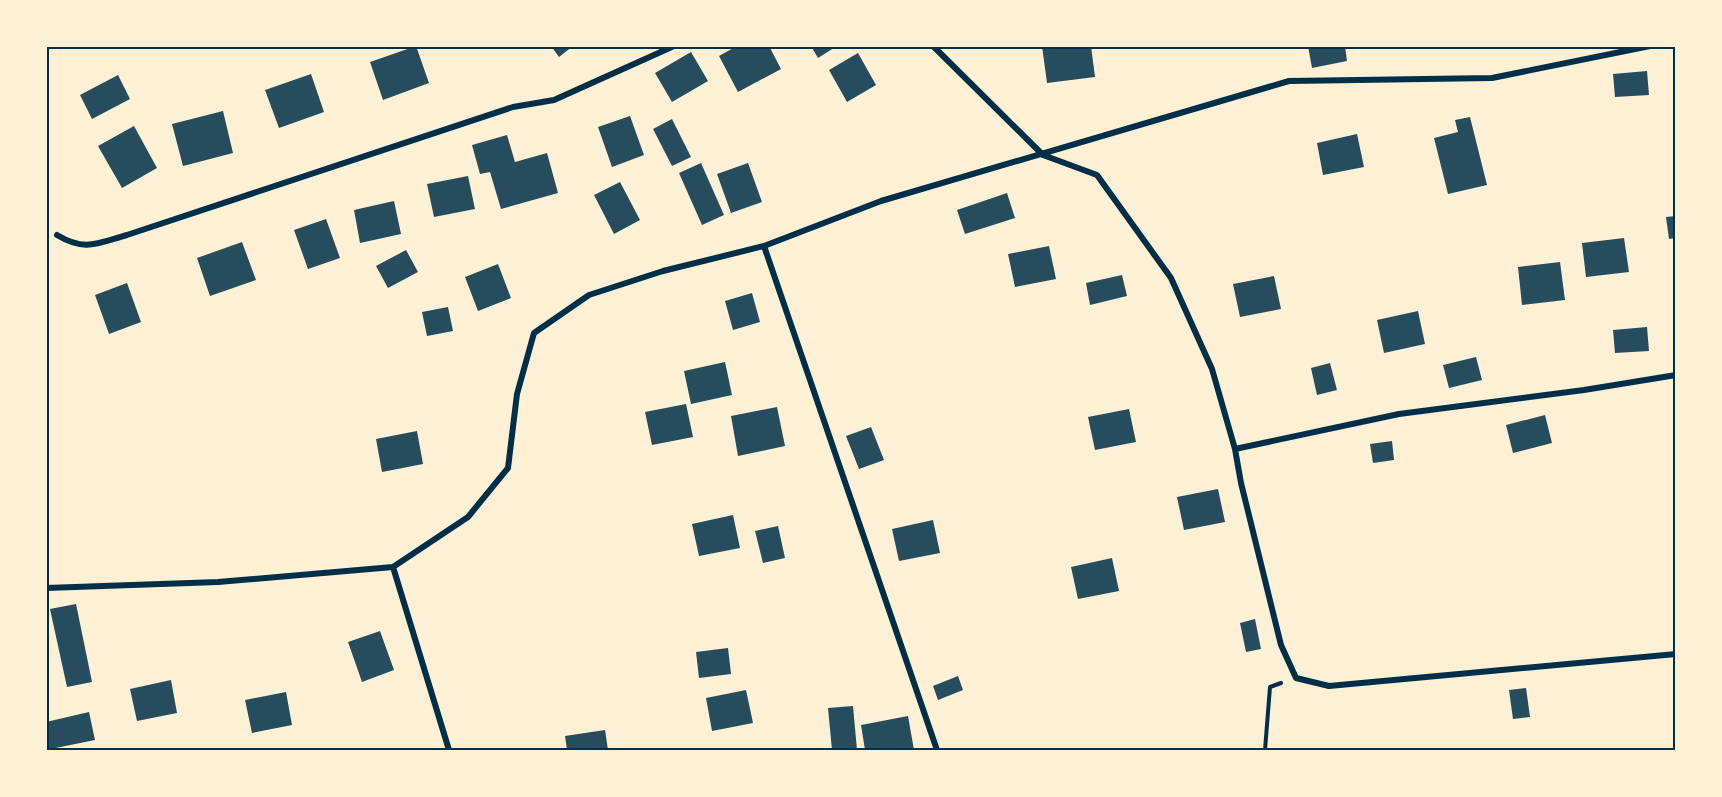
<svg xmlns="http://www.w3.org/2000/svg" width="1722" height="797" font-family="Lato,sans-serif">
<rect width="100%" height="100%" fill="#fdf0d5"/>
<path fill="#264d5e" d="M416 46 429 83 383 100 370 62Z
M551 46H573L559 57Z
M737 46H769L781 69 738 92 719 56Z
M811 46H837L818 58Z
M1042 46H1091L1095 77 1047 83Z
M1308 46H1345L1347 61 1312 68Z
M691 52 708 81 672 102 655 73Z
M858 53 876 85 847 102 829 70Z
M1647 71 1649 95 1615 97 1613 74Z
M311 74 324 112 279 128 265 90Z
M118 75 130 99 92 119 80 95Z
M223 111 233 153 183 166 172 124Z
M630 116 644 155 612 167 598 127Z
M1470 117 1487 185 1448 194 1434 138 1458 132 1455 120Z
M672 119 691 157 672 166 653 129Z
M134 126 157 168 122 188 98 146Z
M1357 134 1364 167 1323 175 1317 143Z
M507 135 515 162 547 153 558 193 501 209 490 172 480 174 472 145Z
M701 163 724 215 702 225 679 173Z
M748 163 762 202 731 213 717 174Z
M468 176 475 209 434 217 427 184Z
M620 182 640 220 614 234 594 195Z
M1007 193 1015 218 965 234 957 210Z
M394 201 401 234 360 243 354 210Z
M1676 216V238L1669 239 1666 217Z
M326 219 340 258 308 269 294 230Z
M1624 238 1629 272 1586 277 1582 243Z
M242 242 256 280 210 296 197 258Z
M1049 246 1056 279 1015 287 1008 254Z
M406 250 418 272 388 288 376 266Z
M1560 262 1565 300 1522 305 1518 267Z
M498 264 511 298 478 311 465 277Z
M1122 275 1127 296 1090 305 1086 283Z
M1274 276 1281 309 1240 317 1233 284Z
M127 283 141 322 109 334 95 295Z
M752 293 760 322 733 330 725 301Z
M448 307 453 331 427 336 422 312Z
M1418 311 1425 344 1384 353 1377 320Z
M1647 327 1649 351 1615 353 1613 330Z
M1476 357 1482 380 1449 388 1443 365Z
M725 362 732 395 691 404 684 371Z
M1330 363 1337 390 1317 395 1311 368Z
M686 404 693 437 652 445 645 412Z
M777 407 785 446 738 456 731 416Z
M1129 409 1136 442 1095 450 1088 417Z
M1545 415 1552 443 1513 453 1506 425Z
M871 427 884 460 859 469 846 436Z
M417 431 423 464 382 472 376 439Z
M1392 441 1394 460 1373 463 1370 444Z
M1218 489 1225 522 1184 530 1177 497Z
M733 515 740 548 699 556 692 524Z
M933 520 940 553 899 561 892 529Z
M778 526 785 558 763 563 755 531Z
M1112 558 1119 591 1078 599 1071 567Z
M76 604 92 682 67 687 50 609Z
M1255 619 1261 649 1246 652 1240 623Z
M380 631 394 670 362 682 348 642Z
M728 648 731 674 699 678 696 652Z
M958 676 963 690 938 700 933 686Z
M171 680 177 713 137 721 130 689Z
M1526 688 1530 717 1513 719 1509 690Z
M746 690 753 723 712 731 706 698Z
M286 692 292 725 252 733 245 700Z
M853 706 857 750H832L828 708Z
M89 712 95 740 46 750V722Z
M908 716 914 750H865L861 725Z
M605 730 608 750H567L565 736Z"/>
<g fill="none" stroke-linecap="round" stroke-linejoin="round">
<path stroke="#003049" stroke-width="4" d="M1265 750 1270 687 1281 683"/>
<path stroke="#003049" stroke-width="6" d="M933 46 1043 155 1097 175 1171 278 1212 369 1235 449 1241 483 1281 645 1296 678 1329 686 1676 654
M57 235C85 252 98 243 127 235L513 107 554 100 674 46
M764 246 937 750
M1235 449 1399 414 1584 390 1676 375
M393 567 449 750
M46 588 218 582 393 567 468 517 508 468 517 394 534 333 589 295 663 271 764 246 881 201 1289 81 1492 78 1650 46"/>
</g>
<rect width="1722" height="797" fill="none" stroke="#fdf0d5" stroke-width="96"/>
<rect x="48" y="48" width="1626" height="701" fill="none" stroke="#003049" stroke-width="2"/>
</svg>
